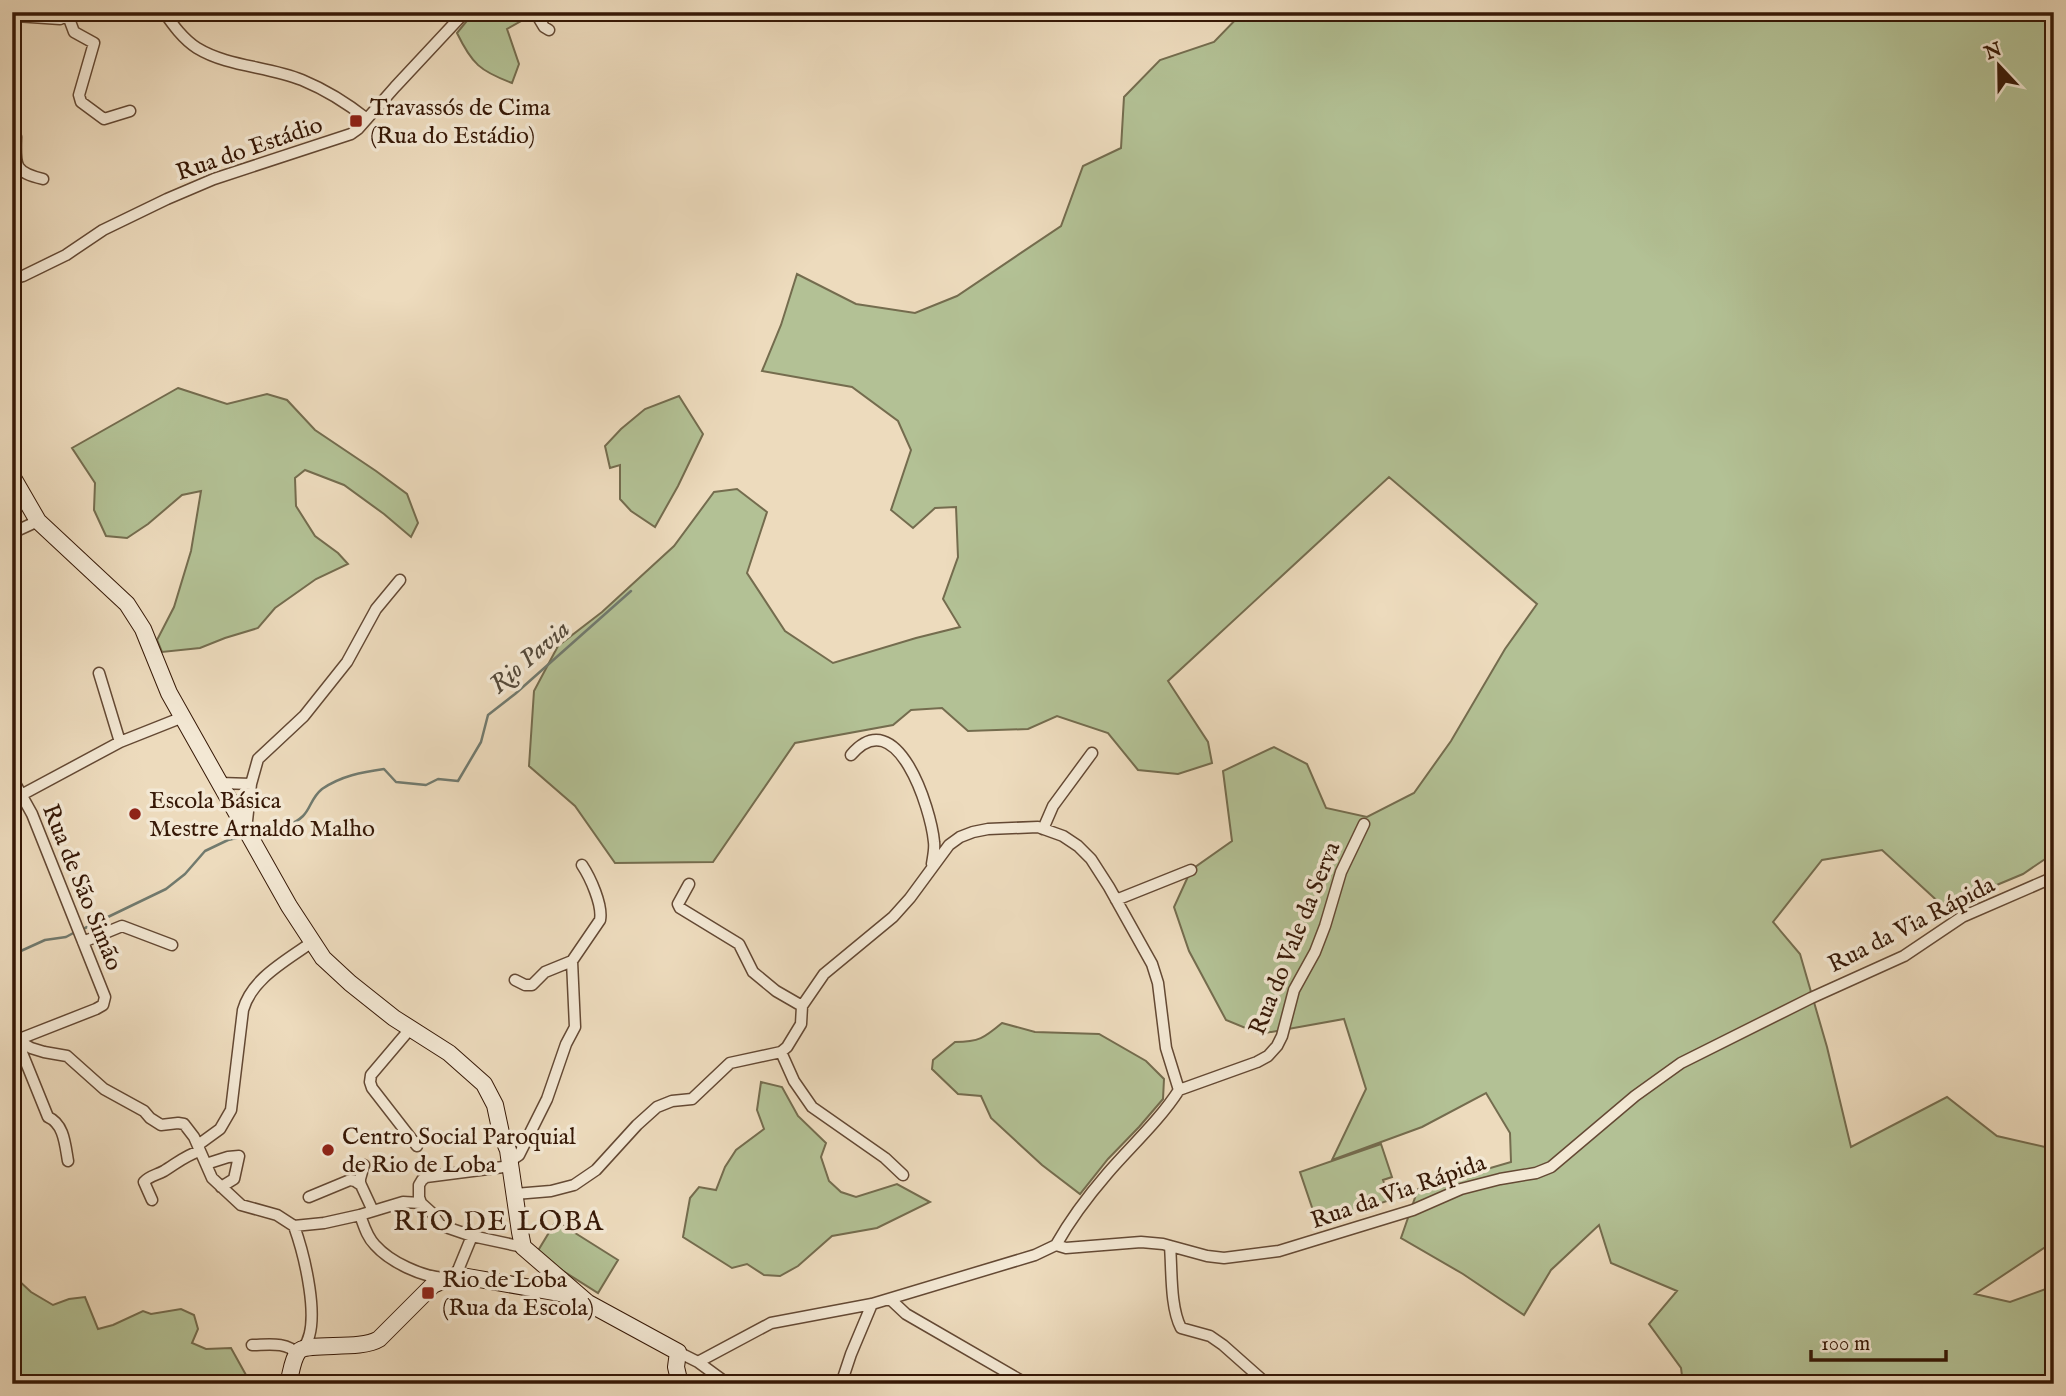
<svg xmlns="http://www.w3.org/2000/svg" width="2066" height="1396" font-family="'IM FELL English',serif">
<rect width="100%" height="100%" fill="#eddbbd"/>
<filter id="stains"><feTurbulence type="fractalNoise" baseFrequency=".00286" numOctaves="4"/><feColorMatrix values="0 0 0 0 .2 0 0 0 0 .09 0 0 0 0 .02 0 0 0 .5 -.17"/></filter>
<radialGradient id="worn" r=".72"><stop offset=".6" stop-color="#630" stop-opacity="0"/><stop offset="1" stop-color="#630" stop-opacity=".3"/></radialGradient>
<path fill="#b3c195" stroke="#746c4e" stroke-width="2" d="M474 12H530L532 15 507 29 519 64 512 83C480 71 472 64 457 33Z
M1243 12H2054V853L2023 874 1944 907 1882 850 1822 860 1773 922 1800 954 1827 1047 1851 1147 1947 1097 1997 1136 2054 1149V1245L2044 1248 1975 1294 2010 1302 2054 1286V1384H1683L1681 1368 1649 1324 1677 1291 1611 1263 1599 1225 1551 1270 1524 1315 1463 1274 1401 1238 1418 1189 1511 1162 1510 1133 1486 1093 1422 1127 1332 1160 1366 1089 1344 1019 1260 1034 1226 1020 1189 951 1174 907 1191 870 1232 841 1223 771 1274 747 1307 764 1326 808 1367 817 1414 793 1451 741 1505 649 1537 604 1389 477 1168 681 1208 742 1212 763 1178 774 1138 770 1108 733 1057 716 1028 729 968 731 942 708 911 710 893 725 795 743 713 862 615 863 575 806 529 766 534 691 558 646 602 612 674 546 714 492 737 489 767 512 747 573 785 631 833 663 916 638 960 627 943 599 958 557 956 507 935 508 913 528 891 510 911 450 898 421 852 387 762 371 781 325 797 274 856 304 915 313 957 296 1061 226 1083 166 1121 148 1124 97 1160 60 1214 42Z
M178 388 227 404 267 394 287 400 315 430 376 471 407 494 418 523 411 537 384 514 344 485 305 470 295 478 296 506 315 536 338 553 348 564 316 579 275 608 258 628 225 638 200 648 162 652 157 640 174 607 191 551 201 491 182 495 148 524 127 538 106 536 94 510 95 483 72 448Z
M679 396 703 434 678 486 655 527 631 511 620 499V465L610 468 605 446 621 429 645 409Z
M1002 1023 1035 1032 1099 1034 1146 1061 1164 1079 1163 1099 1139 1127 1108 1159 1080 1194 1042 1165 991 1118 981 1096 958 1094 932 1069 933 1060 955 1042C979 1042 984 1038 1002 1023Z
M761 1082 782 1087 798 1116 826 1143 821 1157 829 1181 841 1192 856 1197 897 1184 930 1202 877 1228 832 1236 798 1266 780 1276 764 1275 747 1264 732 1268 683 1237 690 1198 699 1187 716 1190 725 1167 736 1150 764 1129 757 1110Z
M1381 1144 1392 1177 1383 1180 1390 1200 1318 1225 1300 1172Z
M556 1221 618 1260 598 1293 536 1254Z
M12 1278H16L31 1292 53 1305 69 1299 85 1297 98 1329 113 1325 143 1311 151 1314 181 1309 194 1315 198 1329 192 1343 206 1349 231 1348 251 1384H12Z"/>
<g fill="none" stroke-linecap="round" stroke-linejoin="round">
<path stroke="#717a6e" stroke-width="2.5" d="M258 834C273 830 292 827 303 816 311 808 311 798 322 789 341 776 362 772 384 769L396 782 426 785 438 779 458 781 481 742 488 715 515 694 631 591
M83 929 166 889 185 874 205 851 228 840 241 837
M12 955 45 940 66 937 77 931"/>
<defs>
<path id="street" d="M164 12C173 25 183 39 197 48 228 67 268 66 302 80 326 90 347 103 367 119
M535 12 544 27 549 30
M16 16 60 19 73 12
M68 16 74 32 94 43 79 95 81 102 104 119 130 111
M12 135 16 137C15 166 14 172 43 179
M12 279 23 276 66 255 103 230 167 199 214 179 351 134 358 129 395 87 465 12
M12 533 38 521
M99 673 120 742
M851 755C897 701 931 809 934 842 935 849 933 857 932 864
M12 778 32 814 105 997 103 1005 96 1009 17 1040
M220 783 251 784
M12 800 120 742 183 717
M1043 829 1053 806 1092 753
M246 830 251 784 258 759 304 716 347 662 376 609 400 580
M689 884 678 904 680 908 739 944 753 972 776 991 802 1006
M1116 900 1191 870
M83 942 122 926 172 945
M515 980 525 985H532L545 972 572 961
M12 1028 48 1117C64 1124 65 1144 68 1161
M410 1029 371 1075 370 1082 372 1088 417 1146
M17 1040 31 1048 44 1052 67 1056 104 1089 144 1111 150 1118 161 1125 178 1123 184 1124 194 1137 212 1178 241 1205 277 1215 294 1226 324 1223 360 1215 403 1202 421 1203
M781 1052 794 1081 812 1107 885 1158 903 1175
M1179 1090 1257 1062 1268 1056 1277 1046 1282 1036 1294 990 1315 952 1325 926 1341 872 1364 824
M198 1145 220 1129 231 1110 243 1010C252 978 286 961 312 942
M510 1161 519 1155 547 1099 566 1044 575 1027 572 961 600 920C603 905 590 877 582 865
M206 1164 228 1157 239 1156 234 1179 221 1187
M364 1165 360 1179V1183L373 1211
M511 1166 426 1177 422 1180 419 1185V1197L421 1203 432 1213 440 1225 472 1236 523 1247
M515 1194 551 1191 574 1185 596 1170 637 1125 657 1107 672 1101 692 1099 730 1063 781 1052 787 1047 801 1024 802 1006 824 974 893 917 910 898 949 845 960 837 973 832 988 829 1038 827 1063 836 1078 846 1091 859 1109 887 1152 964 1158 983 1166 1048 1179 1090
M309 1197 350 1180 355 1181 361 1185
M152 1200 144 1182C149 1176 157 1175 164 1171 177 1163 186 1155 200 1151
M360 1215C364 1226 367 1237 375 1245 390 1262 422 1277 445 1278
M294 1226C303 1251 323 1325 303 1348
M1056 1245C1070 1220 1088 1196 1107 1174 1131 1146 1159 1121 1179 1090
M1170 1246C1172 1270 1170 1307 1181 1328L1210 1336 1223 1345 1267 1384
M456 1275 472 1236
M890 1299 906 1314 1027 1384
M252 1345C266 1345 287 1341 297 1354
M678 1352 698 1362 728 1384
M698 1362 771 1323 872 1304 1035 1255 1056 1245 1066 1248 1141 1242 1163 1244 1207 1256 1224 1258 1279 1251 1413 1210 1461 1189 1500 1179 1536 1173 1551 1167 1635 1096 1681 1063 1811 998 1904 956 1962 917 2054 877
M841 1384 851 1354 872 1304"/>
<path id="secondary" d="M12 476 38 521 127 604 143 629 169 693 289 906 323 958 350 983 394 1018 449 1053 484 1084 495 1105 501 1133 508 1150 520 1232 523 1247 588 1303
M288 1384C291 1374 292 1360 298 1352 306 1341 360 1351 379 1339L433 1285 456 1275 560 1293 588 1303 678 1352 676 1367 680 1384"/>
</defs>
<use href="#street" stroke="#644934" stroke-width="13"/>
<use href="#secondary" stroke="#361806" stroke-width="18"/>
<use href="#street" stroke="#f3e8d4" stroke-width="10"/>
<use href="#secondary" stroke="#f3e8d4" stroke-width="16"/>
</g>
<g fill="#8f2418" stroke="#f3e8d4" stroke-width="2.5">
<rect x="349" y="114" width="14" height="14" rx="3.5"/>
<circle cx="135" cy="814" r="7"/>
<circle cx="328" cy="1150" r="7"/>
<rect x="421" y="1286" width="14" height="14" rx="3.5"/>
</g>
<g text-anchor="middle" stroke-width="7" stroke-linejoin="round" paint-order="stroke">
<g font-size="24" fill="#361806" stroke="#f3e8d4" text-anchor="start">
<text x="370" y="115">Travassós de Cima<tspan x="370" dy="28">(Rua do Estádio)</tspan></text>
<text x="149" y="808">Escola Básica<tspan x="149" dy="28">Mestre Arnaldo Malho</tspan></text>
<text x="342" y="1144">Centro Social Paroquial<tspan x="342" dy="28">de Rio de Loba</tspan></text>
<text x="442" y="1287">Rio de Loba<tspan x="442" dy="28">(Rua da Escola)</tspan></text>
</g>
<g font-size="24" fill="#361806" stroke="#f3e8d4">
<text transform="translate(249 148) rotate(-19)" y="8">Rua do Estádio</text>
<text transform="translate(83 887) rotate(68)" y="8">Rua de São Simão</text>
<text transform="translate(1911 924) rotate(-27)" y="8">Rua da Via Rápida</text>
<text transform="translate(1294 938) rotate(-68)" y="8">Rua do Vale da Serva</text>
<text transform="translate(1398 1191) rotate(-19)" y="8">Rua da Via Rápida</text>
</g>
<g font-size="26" font-style="italic" fill="#54493a" stroke="#f3e8d4">
<text transform="translate(529 656) rotate(-41)" y="9">Rio Pavia</text>
</g>
<g font-size="28" letter-spacing="2" fill="#361806" stroke="#f3e8d4">
<text x="499" y="1230">RIO DE LOBA</text>
</g>
</g>
<rect width="2066" height="1396" fill="none" stroke="#eddbbd" stroke-width="42"/>
<rect x="14" y="14" width="2038" height="1368" fill="none" stroke="#361806" stroke-width="3.5"/>
<rect x="21" y="21" width="2024" height="1354" fill="none" stroke="#361806" stroke-width="2"/>
<g transform="translate(1999 66) rotate(338)" stroke="#f3e8d4" stroke-width="5" paint-order="stroke">
<path d="M0-5L12 26L0 18L-12 26Z" fill="#361806"/>
<text y="-10" font-size="19" font-weight="bold" text-anchor="middle" fill="#361806">N</text>
</g>
<path d="M1811 1350v10h135v-10" fill="none" stroke="#361806" stroke-width="3.5"/>
<text x="1821" y="1350" font-size="21" fill="#361806" stroke="#f3e8d4" stroke-width="5" paint-order="stroke">100 m</text>
<rect width="100%" height="100%" filter="url(#stains)"/>
<rect width="100%" height="100%" fill="url(#worn)"/>
</svg>
